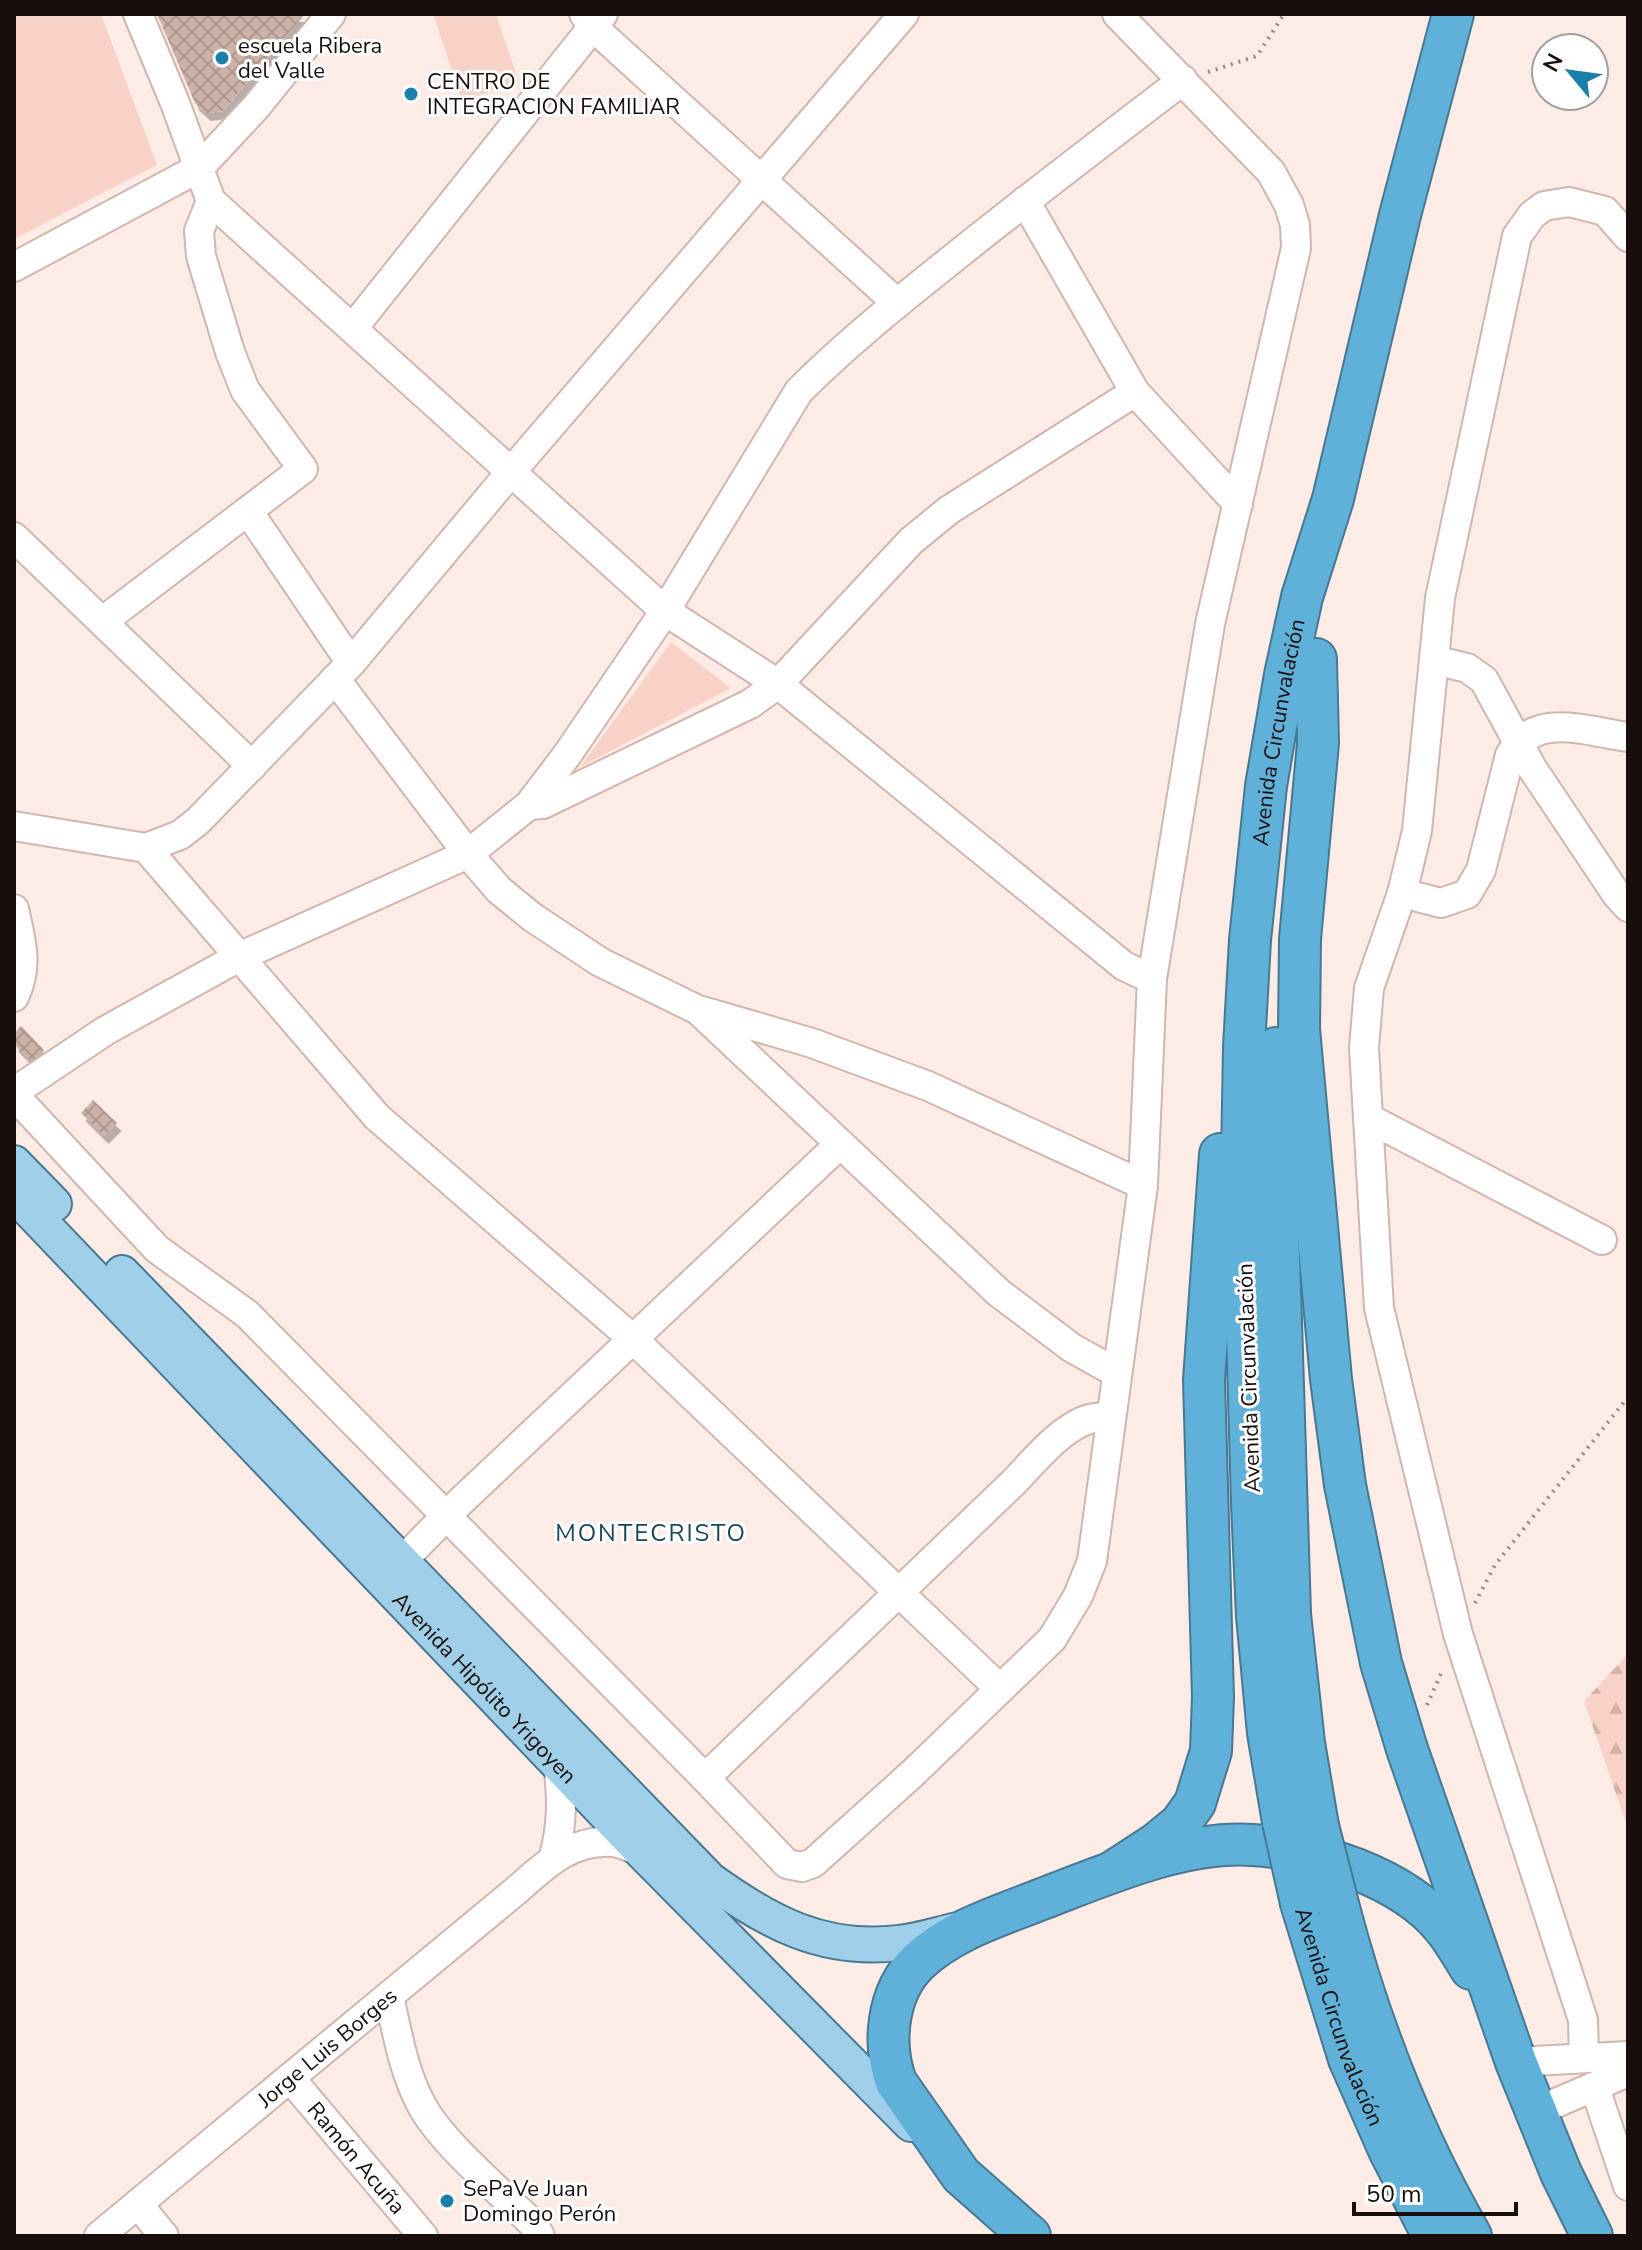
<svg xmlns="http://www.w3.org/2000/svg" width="1642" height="2250" font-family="'Nunito Sans',sans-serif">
<defs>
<pattern id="forest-firs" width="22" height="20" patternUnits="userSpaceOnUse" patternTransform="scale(2)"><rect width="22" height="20" fill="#f8d2c6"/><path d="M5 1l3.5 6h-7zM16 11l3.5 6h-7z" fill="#d4b3a9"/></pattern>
<pattern id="building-cross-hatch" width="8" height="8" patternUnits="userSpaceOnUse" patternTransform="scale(2)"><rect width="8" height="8" fill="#cdb2a9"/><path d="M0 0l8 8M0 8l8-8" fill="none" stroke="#af9890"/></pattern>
<filter id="shadow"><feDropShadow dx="4.5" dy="8" stdDeviation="0" flood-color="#0004"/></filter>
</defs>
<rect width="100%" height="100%" fill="#fdece6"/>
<path fill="#f8d2c6" d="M14 14H101L157 165 14 239Z
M433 14H496L519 82 462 101Z
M671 642 731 688 580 767Z"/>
<path fill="url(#forest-firs)" d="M1628 1654V1829L1584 1701Z"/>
<path fill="url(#building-cross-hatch)" filter="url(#shadow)" d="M157 14H305L223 111 206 113 195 103Z
M21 1026 44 1050 32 1062 14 1044V1034Z
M93 1100 117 1123 104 1136 81 1113Z"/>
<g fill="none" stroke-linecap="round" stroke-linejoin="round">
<defs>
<g id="minor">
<path d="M584 14 593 27 897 303"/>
<path d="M1117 14 1271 172 1289 205 1295 225 1296 248 1210 624 1152 979"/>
<path d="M1025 201 1135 392 1238 504"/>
<path d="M14 267 199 168 256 107 331 14"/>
<path d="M353 328 603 14"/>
<path d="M248 511 351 663"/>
<path d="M14 537 252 766"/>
<path d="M103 621 303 469 245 390 230 352 201 256 199 231 211 201"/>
<path d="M1434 660 1467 668 1484 680 1532 768 1617 895 1628 907"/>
<path d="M335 679 468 854 499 890 532 917 600 962 698 1010 999 1293 1072 1348 1117 1373"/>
<path d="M529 805 543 804 750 704 778 684 911 541 949 510 1135 392"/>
<path d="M14 826 146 848 180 835 198 821 351 663 510 473 904 14"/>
<path d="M146 848 377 1117 634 1340 1000 1689"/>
<path d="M1402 893 1441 903 1467 894 1481 870 1510 755C1535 711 1585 731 1628 737"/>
<path d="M14 909C21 940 29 967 14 997"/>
<path d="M702 1011 812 1043 928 1086 1143 1185"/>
<path d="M14 1092 105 1031 239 957 468 854 529 805 567 755 665 611 799 391C848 342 902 299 956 256 1031 196 1107 138 1183 80"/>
<path d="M14 1095 157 1249 247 1314 705 1778 787 1864 802 1867 813 1863 913 1773 1052 1639 1078 1596 1092 1561 1143 1185 1152 979 1124 966 778 684 665 611 211 201 175 103 138 14"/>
<path d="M1368 1118 1602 1240"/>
<path d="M401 1562 459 1503 840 1144"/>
<path d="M705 1778 1014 1482C1035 1460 1058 1431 1086 1420 1094 1417 1103 1417 1111 1417"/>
<path d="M554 1856C563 1823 562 1796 558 1762"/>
<path d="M389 1996C397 2032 403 2069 420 2102 439 2141 501 2192 533 2224L540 2236"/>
<path d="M1584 2057 1583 2020 1458 1634 1379 1308 1364 1048 1369 988 1402 893 1417 831 1440 598 1517 236 1532 215 1544 206 1569 202 1605 211 1628 237"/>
<path d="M1516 2062 1628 2056"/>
<path id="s1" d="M290 2078 423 2236"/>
<path d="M1595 2088 1628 2186"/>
<path d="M1535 2112 1628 2072"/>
<path d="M138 2204 164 2236"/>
<path id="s2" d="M99 2236 518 1889C546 1864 572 1839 613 1842 623 1843 634 1849 643 1853"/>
</g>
<g id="major">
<path d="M14 1163 54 1204"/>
<path id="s3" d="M14 1194 643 1853 911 2124"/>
<path d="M122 1273 710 1880C768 1922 823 1952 898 1943 918 1941 939 1934 958 1930"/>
</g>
<g id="highway">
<path d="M1316 659 1318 743 1300 939 1299 1029 1331 1379 1345 1485 1381 1663 1407 1749 1516 2062 1561 2173 1592 2236"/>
<path d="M1276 1048V1158L1290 1614 1304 1743 1318 1826"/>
<path id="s4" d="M1283 1822 1268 1733 1257 1616 1252 1504 1242 1159 1244 1047 1250 940 1266 786 1285 675 1302 597 1333 499 1400 215 1453 14"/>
<path d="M1114 1871 1157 1843 1180 1824 1195 1803 1211 1751 1213 1697 1204 1380 1220 1154"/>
<path id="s5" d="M1301 1903 1349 2059 1389 2150 1433 2236"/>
<path d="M1339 1908C1369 2022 1412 2133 1471 2236"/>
<path d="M1030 2236 961 2175 896 2082C882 2043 887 1992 918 1962 952 1930 999 1916 1042 1899 1105 1875 1184 1840 1253 1845 1315 1849 1404 1878 1444 1928 1454 1940 1462 1955 1471 1969"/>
</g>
</defs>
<use href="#minor" stroke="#d1b6ad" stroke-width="32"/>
<use href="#major" stroke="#477892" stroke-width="38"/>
<use href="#highway" stroke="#477892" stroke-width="44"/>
<path stroke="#958783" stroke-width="4" stroke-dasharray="2 6" stroke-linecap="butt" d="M1208 72 1257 56 1284 14
M1475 1603 1495 1565 1628 1397
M1427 1705 1443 1669"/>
<use href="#minor" stroke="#fff" stroke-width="28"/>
<use href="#major" stroke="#a0d0e9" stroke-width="34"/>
<use href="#highway" stroke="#60b1da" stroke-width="40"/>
<defs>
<path id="highway-bridge" d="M1283 1822 1301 1903
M1318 1826 1339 1908"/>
</defs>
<use href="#highway-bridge" stroke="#477892" stroke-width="44" stroke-linecap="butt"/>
<use href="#highway-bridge" stroke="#60b1da" stroke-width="40"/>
</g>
<g fill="#1a80aa" stroke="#fff" stroke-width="3">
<circle cx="222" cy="58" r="8"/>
<circle cx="411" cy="94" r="8"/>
<circle cx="447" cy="2201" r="8"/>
</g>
<g text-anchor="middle" stroke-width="6" stroke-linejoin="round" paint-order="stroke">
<g font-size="22" fill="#180f0c" stroke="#fff" text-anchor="start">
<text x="238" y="53">escuela Ribera<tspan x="238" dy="25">del Valle</tspan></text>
<text x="427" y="89">CENTRO DE<tspan x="427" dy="25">INTEGRACION FAMILIAR</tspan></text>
<text x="463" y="2196">SePaVe Juan<tspan x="463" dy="25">Domingo Perón</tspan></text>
</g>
<g font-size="22" fill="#180f0c" stroke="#fff">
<text dy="8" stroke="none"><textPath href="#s4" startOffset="1094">Avenida Circunvalación</textPath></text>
<text transform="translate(1248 1378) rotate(-92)" y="8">Avenida Circunvalación</text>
<text dy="8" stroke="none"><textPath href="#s3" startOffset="682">Avenida Hipólito Yrigoyen</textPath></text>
<text dy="8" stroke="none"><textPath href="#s5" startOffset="120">Avenida Circunvalación</textPath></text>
<text dy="8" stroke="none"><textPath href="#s2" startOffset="296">Jorge Luis Borges</textPath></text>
<text dy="8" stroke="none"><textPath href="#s1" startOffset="104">Ramón Acuña</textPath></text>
</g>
<g font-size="24" letter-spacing="2" fill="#19465b" stroke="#fff">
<text x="651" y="1541">MONTECRISTO</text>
</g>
</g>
<rect width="1642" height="2250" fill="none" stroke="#180f0c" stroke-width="32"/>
<g transform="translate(1570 72) rotate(299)"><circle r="38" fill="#ffffff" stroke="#a39f9e" stroke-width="2"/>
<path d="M0-6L14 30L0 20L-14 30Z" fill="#1a80aa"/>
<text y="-12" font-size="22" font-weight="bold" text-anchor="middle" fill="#180f0c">N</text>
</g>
<path d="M1354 2202v12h162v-12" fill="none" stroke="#180f0c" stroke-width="4"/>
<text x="1366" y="2202" font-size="24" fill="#180f0c" stroke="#ffffff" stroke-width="6" paint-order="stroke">50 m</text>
</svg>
